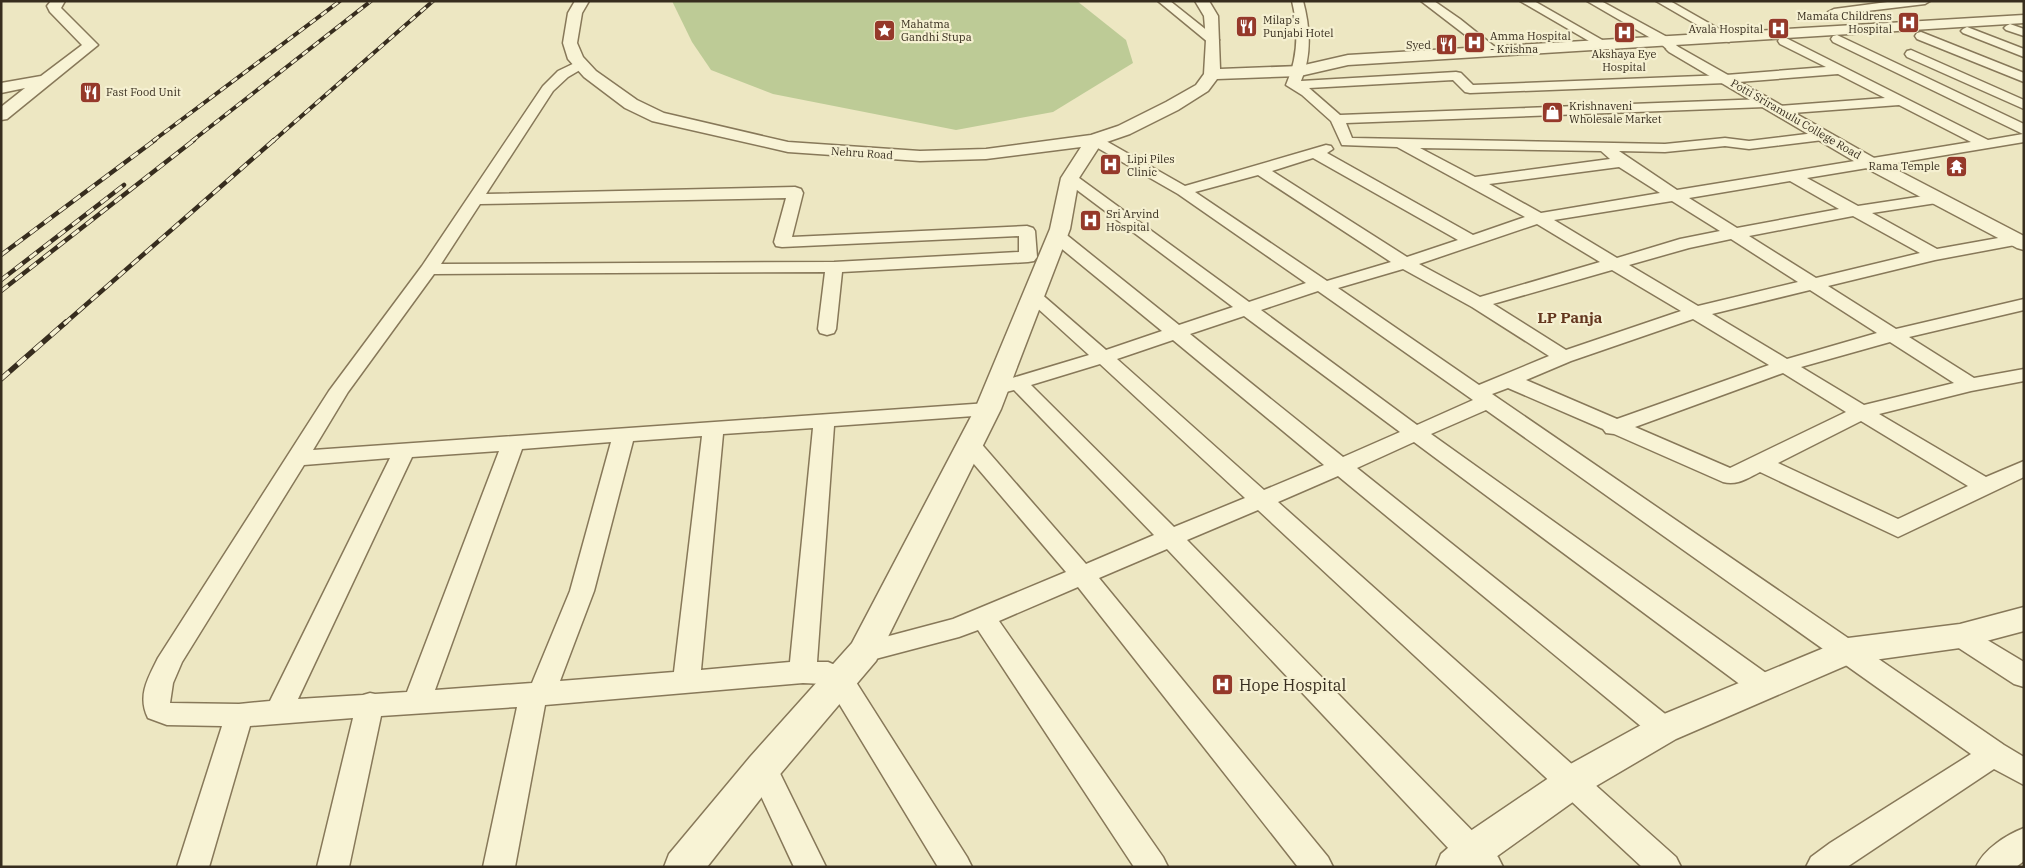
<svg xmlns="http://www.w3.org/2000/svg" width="2025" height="868" font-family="'IBM Plex Serif',serif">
<rect width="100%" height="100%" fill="#ede7c2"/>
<path fill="#bdcb96" d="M672 1H1077L1126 40 1133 63 1053 112 956 130 773 94 711 70 692 42Z"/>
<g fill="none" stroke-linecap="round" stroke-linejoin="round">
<defs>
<path id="minor" d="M1158 1H1170L1219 40 1217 43H1209Z
M1292 1H1303C1310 27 1312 55 1301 81L1456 72 1461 73 1473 85 1726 75 1826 67 1780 44 1778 41 1780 38 1784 37 1988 140 2023 134 1833 42 1831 39 1833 36 1837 35 2024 124V142L1807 178 1858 206 1937 194 1943 196 1945 199 1943 202 1872 213 1937 249 2015 235 2021 236 2023 240 2021 244 2015 245 1935 260 1828 286 1896 329 2024 299V310L1909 337 1974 378 2024 369V381L1971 391 1879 414 1986 477 2024 461V477L1898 537 1760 472C1748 478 1737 486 1723 482L1614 434 1606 433 1603 429 1508 388 1492 394 2004 745 2024 757V785L1994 769 1847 867H1806L1811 857 1830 843 1971 754 1486 410 1431 434 1773 678 1777 686 1773 694 1763 697 1753 694 1414 442 1357 468 1674 721 1678 729 1674 737 1664 741 1654 737 1338 476 1278 502 1676 857 1681 867H1642L1258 510 1187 540 1498 857 1503 867H1466L1167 549 1099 578 1328 857 1333 867H1298L1078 587 999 621 1163 857 1168 867H1134L978 630 959 637 864 662 855 659 851 652 855 645 953 619 1066 572 962 450 959 445 962 440 970 438 978 440 1086 564 1154 535 1014 390 1006 392 999 390 996 386 999 382 1089 355 1024 296 1027 292 1033 291 1039 292 1106 350 1162 331 1051 240 1049 236 1051 232H1063L1179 325 1233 307 1065 181 1062 178 1065 175H1075L1249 302 1306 283 1178 194 1089 143 1087 140 1089 137H1099L1185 186 1326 145 1331 146 1333 149 1327 153 1473 235 1525 217 1397 147 1342 145 1331 121 1302 95 1286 85C1298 58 1299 30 1292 1ZM1838 74 1885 98 1779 106 1772 110 1779 114 1899 105 1971 142 1677 190 1619 151 1665 152 1725 146 1749 149 1823 140 1828 139 1830 136 1828 133 1823 132 1749 141 1725 138 1665 144 1352 138 1346 123 1765 107 1772 103 1765 99 1340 115 1309 88 1453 80 1465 92 1470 93 1726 83ZM1420 148 1601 151 1610 159 1475 177ZM1313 158 1458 240 1407 257 1272 171ZM1619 167 1660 193 1541 213 1489 184ZM1258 175 1391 262 1327 281 1195 192ZM1790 181 1839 209 1737 228 1689 198ZM1672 201 1720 231 1680 239 1617 258 1554 220ZM1853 216 1920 253 1816 278 1749 236ZM1537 224 1600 262 1480 297 1419 264ZM1731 239 1798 282 1698 306 1629 265 1689 248ZM1403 269 1472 307 1549 356 1479 385 1338 288ZM1612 270 1681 311 1566 350 1493 304ZM1810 290 1877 333 1787 359 1712 314ZM1318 291 1473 400 1417 425 1261 310ZM1244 316 1400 432 1343 457 1190 334ZM1693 319 1769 365 1617 419 1526 380 1571 361ZM1173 340 1324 465 1264 490 1117 359ZM1890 342 1954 383 1864 405 1801 367ZM1100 364 1245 498 1174 527 1031 385ZM1783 373 1846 412 1730 468 1635 427ZM1861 421 1968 486 1898 519 1778 463Z
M1421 1H1434L1460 19 1500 51 1494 55 1490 54Z
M1520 1H1534L1611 45 1605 49 1601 48Z
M1587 1H1601L1669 38 1680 49 1678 52H1670L1661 44Z
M1656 1H1670L1735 38 1729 42 1725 41Z
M1895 1H1930L1925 4 1834 15 1828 12 1834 9Z
M2010 24 2024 29V36L2006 30 2004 28 2006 26Z
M1967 27 2024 49V57L1963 33 1961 31 1963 29Z
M1921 32 2024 73V82L1917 39 1915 36 1917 33Z
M1911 50 2024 100V109L1907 57 1905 54 1907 51Z
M581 60 587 64 585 67 568 77 553 91 486 194 795 187 801 189 803 193 792 237 1027 226 1033 228 1035 231 1037 257 1034 261 1028 262 842 272 836 329 834 333 827 335 820 333 818 329 825 272 434 274 348 392 313 450 988 403 995 405 998 409 995 413 988 415 834 426 817 662H828L849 671 967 857 972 867H938L829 687 824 684 803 683 545 705 515 867H483L517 707 381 716 349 867H317L353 718 250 726 209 867H177L222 726 167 725 148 718C137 696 148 678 158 658L329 391 422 266 543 86 558 71ZM786 198 774 242 776 246 782 247 1019 236V252L834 262 441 264 480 204ZM813 428 790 662 701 670 723 434ZM702 436 674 672 560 681 594 591 633 441ZM611 442 570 591 532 683 435 690 522 449ZM499 451 407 692 375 694 370 693 363 695 298 699 412 457ZM390 458 270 701 239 704 170 703 173 683 182 662 304 465Z
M1960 626 1969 629 2024 662V687L2014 684 1951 643 1947 636 1951 629Z
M763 755 773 759 826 867H794L748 768 753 759Z
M2024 828V861L2016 867H1976C1984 849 2006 835 2024 828Z"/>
<path id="tertiary" d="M51 1H65L61 8 98 45 7 119 1 120V107L25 88 1 93V83L41 76 82 45 50 12 47 6Z
M575 1H589L582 13 577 43 583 57 596 71 637 100 664 113 788 142 920 151 986 149 1091 135 1118 126 1166 102 1196 85 1204 74 1206 40 1204 16 1195 1H1209L1218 16 1220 69 1300 66 1348 55 2024 15V23L1675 45 1876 159 2024 236V250L2017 248 1864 167 1669 52 1666 49 1673 45 1348 65 1300 76 1217 79 1208 91 1178 110 1130 134 1101 144 1079 178 1070 229 1001 409 876 661 776 779 707 867H664L669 854 750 757 852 643 975 409 1050 229 1061 178 1081 147 986 159 920 161 788 152 652 121 625 108 584 77 568 59 563 43 568 13Z
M2024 607V631L1960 648 1852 663 1676 739 1591 789 1482 867H1436L1441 854 1457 840 1565 767 1652 719 1848 638 1960 624Z"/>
</defs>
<use href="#minor" stroke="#877859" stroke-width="3"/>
<use href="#tertiary" stroke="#877859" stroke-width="3"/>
<use href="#minor" fill="#f8f3d5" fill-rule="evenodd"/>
<use href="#tertiary" fill="#f8f3d5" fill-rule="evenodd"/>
<defs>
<path id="rail-far2" d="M153 141 340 1
M192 141 371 1
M273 141 433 1"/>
<path id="rail-far1" d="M1 255 155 140
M1 280 124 185
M1 291 194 140
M64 324 274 140"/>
<path id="rail" d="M1 379 66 322"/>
</defs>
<use href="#rail-far2" stroke="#372d1e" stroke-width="4"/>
<use href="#rail-far1" stroke="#372d1e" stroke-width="4.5"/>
<use href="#rail" stroke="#372d1e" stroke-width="5.5"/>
<use href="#rail-far2" stroke="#f5f0d1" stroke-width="2.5" stroke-dasharray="7" stroke-linecap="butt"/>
<use href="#rail-far1" stroke="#f5f0d1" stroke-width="3" stroke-dasharray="9" stroke-linecap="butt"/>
<use href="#rail" stroke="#f5f0d1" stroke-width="4" stroke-dasharray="11" stroke-linecap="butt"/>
</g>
<defs>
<symbol id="hospital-square" viewBox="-11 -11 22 22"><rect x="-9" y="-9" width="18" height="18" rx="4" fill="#95392a" stroke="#f5f0d1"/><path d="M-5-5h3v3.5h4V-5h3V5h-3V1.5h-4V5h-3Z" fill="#fff"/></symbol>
<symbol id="restaurant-square" viewBox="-11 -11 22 22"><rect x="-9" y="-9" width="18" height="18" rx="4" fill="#95392a" stroke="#f5f0d1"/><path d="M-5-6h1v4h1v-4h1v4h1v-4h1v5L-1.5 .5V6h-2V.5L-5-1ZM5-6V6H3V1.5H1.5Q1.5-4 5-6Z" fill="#fff"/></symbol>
<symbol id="sight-square" viewBox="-11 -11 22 22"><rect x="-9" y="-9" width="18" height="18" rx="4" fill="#95392a" stroke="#f5f0d1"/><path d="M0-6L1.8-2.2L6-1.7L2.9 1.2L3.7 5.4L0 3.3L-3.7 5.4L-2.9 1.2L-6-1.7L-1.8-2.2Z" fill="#fff"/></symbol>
<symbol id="shop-square" viewBox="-11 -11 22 22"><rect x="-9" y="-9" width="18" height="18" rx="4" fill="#95392a" stroke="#f5f0d1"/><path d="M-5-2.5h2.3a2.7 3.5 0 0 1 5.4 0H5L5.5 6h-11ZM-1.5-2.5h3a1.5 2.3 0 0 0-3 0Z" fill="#fff"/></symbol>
<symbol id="temple-square" viewBox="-11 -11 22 22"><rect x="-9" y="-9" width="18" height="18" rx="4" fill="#95392a" stroke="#f5f0d1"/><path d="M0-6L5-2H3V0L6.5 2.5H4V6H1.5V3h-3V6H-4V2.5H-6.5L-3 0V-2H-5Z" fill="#fff"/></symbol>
</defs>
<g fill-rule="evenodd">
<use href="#hospital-square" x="1896" y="10" width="25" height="25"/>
<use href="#restaurant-square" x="1234" y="14" width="25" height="25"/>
<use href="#hospital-square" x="1766" y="16" width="25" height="25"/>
<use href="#sight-square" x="872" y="18" width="25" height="25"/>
<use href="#hospital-square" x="1612" y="20" width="25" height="25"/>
<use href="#hospital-square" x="1462" y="30" width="25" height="25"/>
<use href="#restaurant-square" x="1434" y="32" width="25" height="25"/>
<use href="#restaurant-square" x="78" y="80" width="25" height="25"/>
<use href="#shop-square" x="1540" y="100" width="25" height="25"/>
<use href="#hospital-square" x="1098" y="152" width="25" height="25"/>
<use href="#temple-square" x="1944" y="154" width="25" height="25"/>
<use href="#hospital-square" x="1078" y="208" width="25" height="25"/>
<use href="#hospital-square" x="1210" y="672" width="25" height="25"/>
</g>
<g text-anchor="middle" stroke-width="4.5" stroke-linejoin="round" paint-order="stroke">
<g font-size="11" fill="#372d1e" stroke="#f5f0d1" text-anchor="start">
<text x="1892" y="20" text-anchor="end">Mamata Childrens<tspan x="1892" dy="13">Hospital</tspan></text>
<text x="1263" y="24">Milap's<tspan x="1263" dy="13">Punjabi Hotel</tspan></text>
<text x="901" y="28">Mahatma<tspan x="901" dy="13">Gandhi Stupa</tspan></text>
<text x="1763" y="33" text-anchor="end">Avala Hospital</text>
<text x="1490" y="40">Amma Hospital<tspan x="1490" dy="13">- Krishna</tspan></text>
<text x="1431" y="49" text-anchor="end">Syed</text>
<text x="1624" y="58" text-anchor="middle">Akshaya Eye<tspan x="1624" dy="13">Hospital</tspan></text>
<text x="106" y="96">Fast Food Unit</text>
<text x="1569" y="110">Krishnaveni<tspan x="1569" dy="13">Wholesale Market</tspan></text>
<text x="1127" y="163">Lipi Piles<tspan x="1127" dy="13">Clinic</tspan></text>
<text x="1940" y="170" text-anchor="end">Rama Temple</text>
<text x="1106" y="218">Sri Arvind<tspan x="1106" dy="13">Hospital</tspan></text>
</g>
<g font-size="11" fill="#372d1e" stroke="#f5f0d1">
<text transform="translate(1796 119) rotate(30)" y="4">Potti Sriramulu College Road</text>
<text transform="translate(862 153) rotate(4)" y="4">Nehru Road</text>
</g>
<g font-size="15" font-weight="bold" fill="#63361e" stroke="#f5f0d1">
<text x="1570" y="323">LP Panja</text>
</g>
<g font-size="16" fill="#372d1e" stroke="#f5f0d1" text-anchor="start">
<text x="1239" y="691">Hope Hospital</text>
</g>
</g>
<rect width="2025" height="868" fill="none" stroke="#372d1e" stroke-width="5"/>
</svg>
